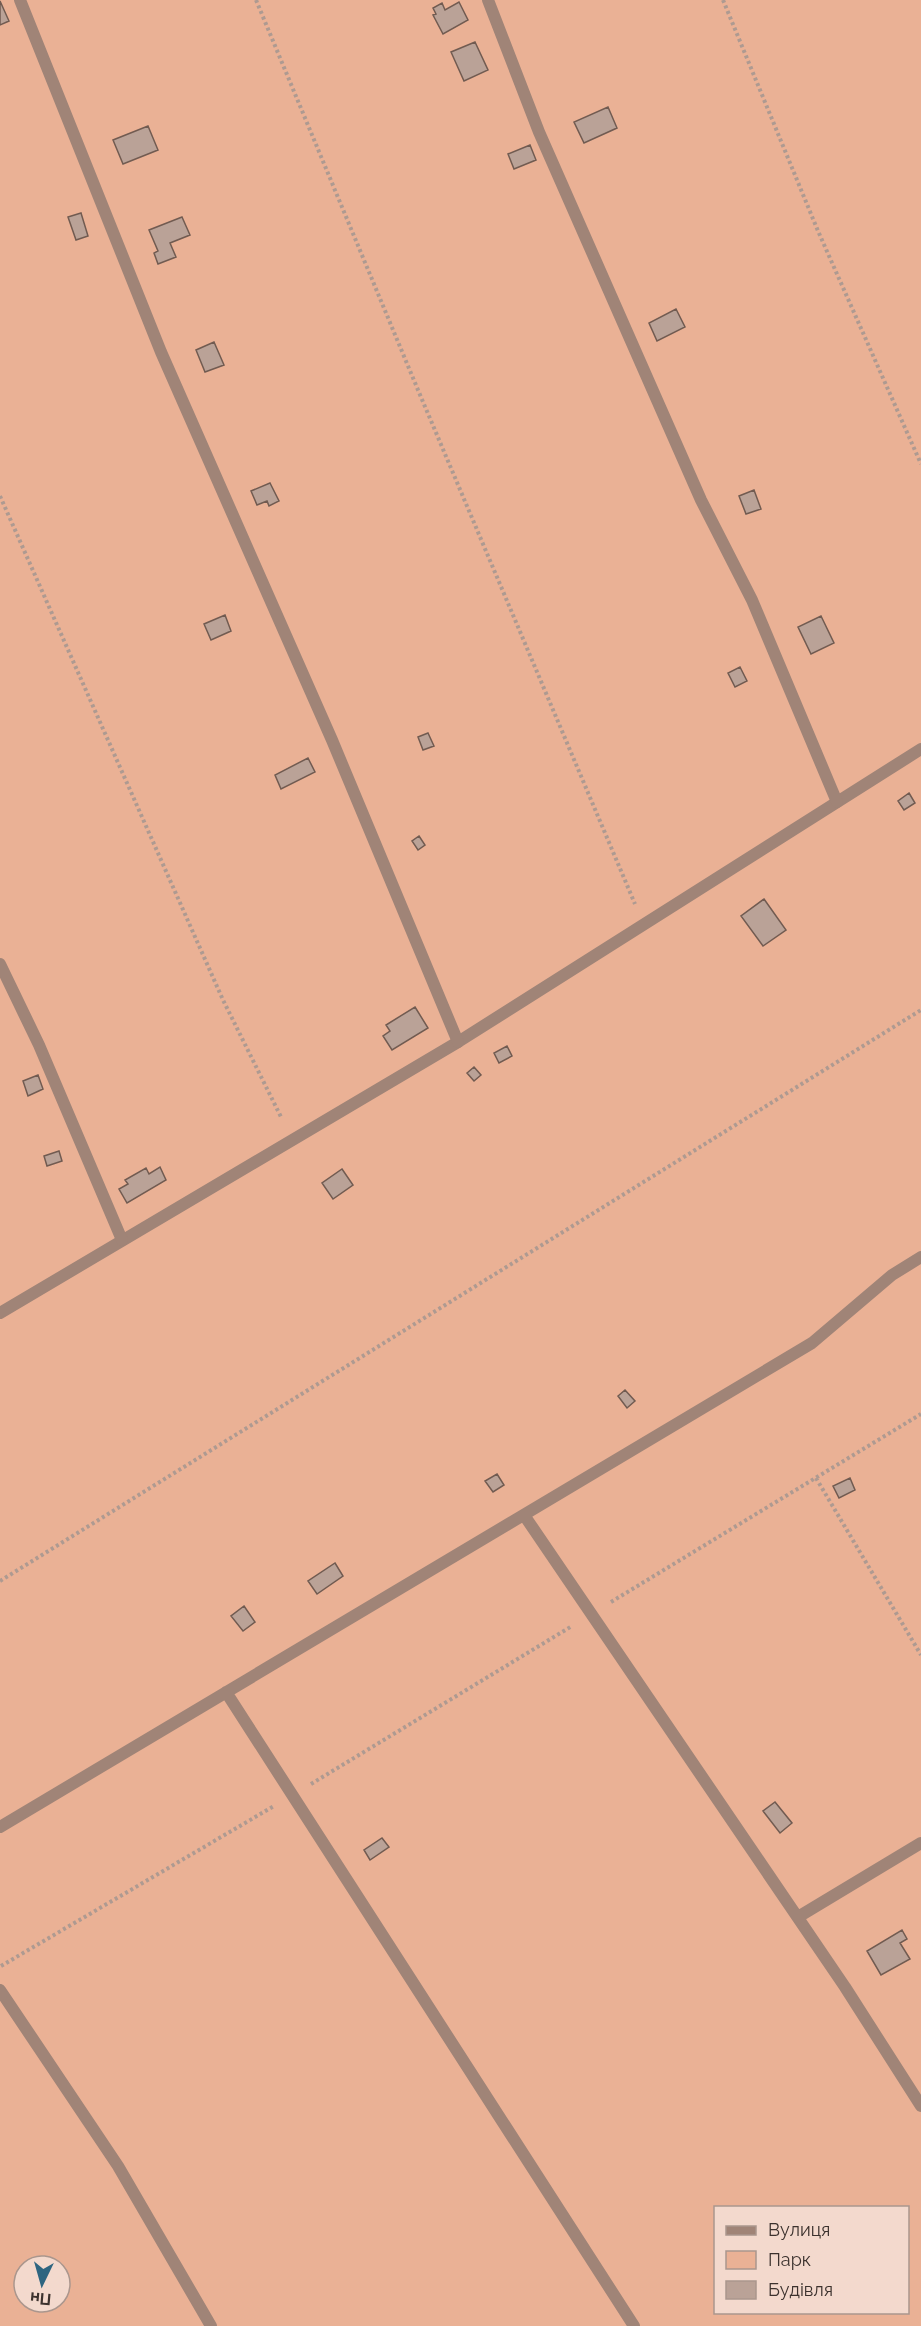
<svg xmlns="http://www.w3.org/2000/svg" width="921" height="2326" font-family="Raleway,sans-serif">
<rect width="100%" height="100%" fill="#f3d9cd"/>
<path fill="#eab195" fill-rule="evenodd" d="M0 0H921V2326H0ZM716 2208H908V2312H716ZM24 2266H60V2302H24Z"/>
<path fill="#baa297" stroke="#715b51" stroke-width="1.5" d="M0 1 9 21 0 25Z
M459 2 468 20 443 34 433 15 436 14 433 8 442 3 445 10Z
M475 42 488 70 464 81 451 52Z
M608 107 617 128 584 143 574 122Z
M148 126 158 150 123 164 113 140Z
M530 145 536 160 514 169 508 154Z
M81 213 88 236 76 240 68 217Z
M182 217 190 235 170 243 176 257 158 264 154 253 158 251 149 230Z
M676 309 685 327 657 341 649 323Z
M214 342 224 365 205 372 196 350Z
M270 483 279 501 269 506 267 501 257 505 251 491Z
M754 490 761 509 746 514 739 496Z
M225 615 231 631 211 640 204 624Z
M821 616 834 643 811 654 798 627Z
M740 667 747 681 735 687 728 673Z
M428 733 434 746 423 750 418 737Z
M308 758 315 772 281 789 275 775Z
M909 793 915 803 904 810 898 801Z
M419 836 425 845 418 850 412 841Z
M764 899 786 930 763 946 741 916Z
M415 1007 428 1028 392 1050 383 1036 390 1031 386 1025Z
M507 1046 512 1056 499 1063 494 1053Z
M474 1067 481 1075 474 1081 467 1073Z
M38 1075 43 1089 28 1096 23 1081Z
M59 1151 62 1161 47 1166 44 1156Z
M160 1167 166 1180 127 1203 119 1189 128 1184 125 1180 146 1168 149 1174Z
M342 1169 353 1185 333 1199 322 1183Z
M625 1390 635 1401 627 1408 618 1396Z
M497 1474 504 1485 493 1492 485 1481Z
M850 1478 855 1490 839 1498 833 1486Z
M335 1563 343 1576 317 1594 308 1581Z
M244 1606 255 1622 243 1631 231 1616Z
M775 1802 792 1823 780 1833 763 1811Z
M382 1838 389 1847 370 1860 364 1850Z
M902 1930 907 1939 900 1943 910 1959 881 1975 867 1951Z"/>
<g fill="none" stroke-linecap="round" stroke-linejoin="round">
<path stroke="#ae9a91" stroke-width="4" stroke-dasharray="3 3" stroke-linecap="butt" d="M256 0 418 390 635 904
M723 0 818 231 921 464
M0 496 223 1000 282 1119
M816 1478 921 1655
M0 1581 921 1010
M611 1602 921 1414
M311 1784 572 1626
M1 1966 274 1806"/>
<path stroke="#a08477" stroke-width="12" d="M0 1313 458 1042 921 749
M524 1515 845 1987 921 2106
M226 1692 634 2326
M0 1827 812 1343 892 1275 921 1257
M798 1917 921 1843
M0 1990 118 2166 211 2326"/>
<path stroke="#a08477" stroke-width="12" d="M20 0 161 352 332 740 458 1042
M488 0 539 132 701 500 752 600 837 802
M0 964 39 1045 122 1240"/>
</g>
<rect x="714" y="2206" width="195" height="108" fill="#f3d9cd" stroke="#aa968d" stroke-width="1.5"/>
<rect x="726" y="2226" width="30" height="9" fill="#a08477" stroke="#aa968d" stroke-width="1.5"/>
<text x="768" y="2236" font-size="18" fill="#3c322e">Вулиця</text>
<rect x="726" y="2251" width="30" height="18" fill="#eab195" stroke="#aa968d" stroke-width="1.5"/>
<text x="768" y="2266" font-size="18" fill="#3c322e">Парк</text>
<rect x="726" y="2281" width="30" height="18" fill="#baa297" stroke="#aa968d" stroke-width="1.5"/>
<text x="768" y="2296" font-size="18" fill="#3c322e">Будівля</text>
<g transform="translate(42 2284) rotate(185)"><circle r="28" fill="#f3d9cd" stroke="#aa968d" stroke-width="1.5"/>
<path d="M0-4.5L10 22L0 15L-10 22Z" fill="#2e6580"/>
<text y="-9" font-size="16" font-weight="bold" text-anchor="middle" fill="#3c322e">Пн</text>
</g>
</svg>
